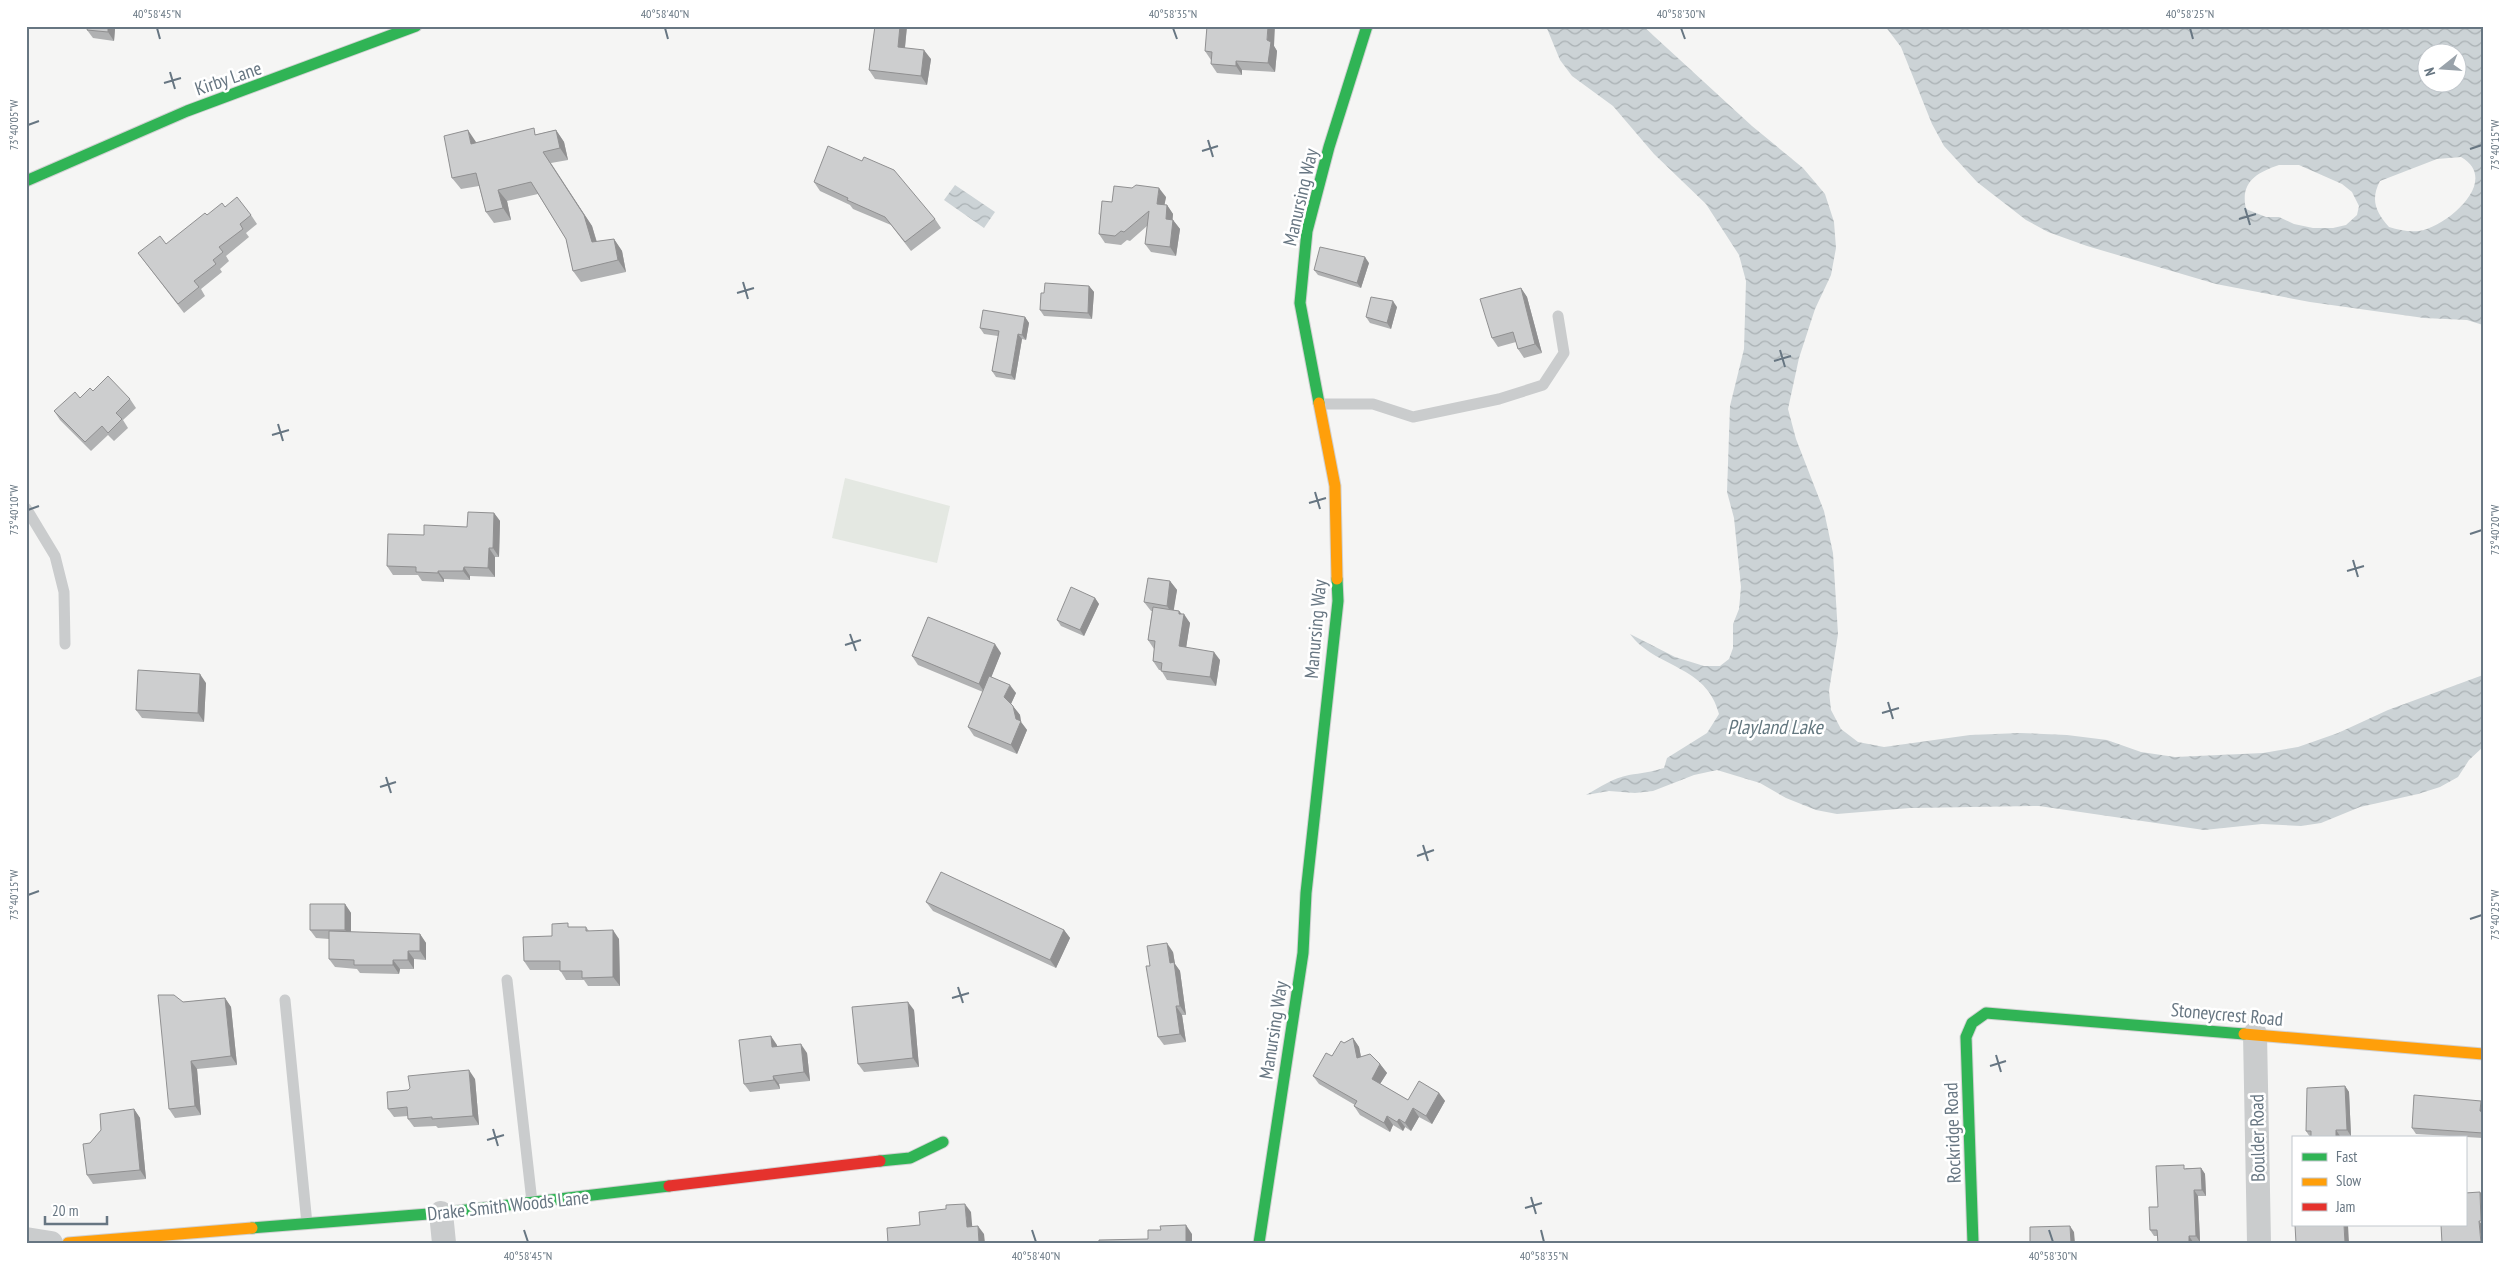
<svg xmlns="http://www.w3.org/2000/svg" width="2509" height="1269" font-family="'PT Sans Narrow',sans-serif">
<defs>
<pattern id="water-waves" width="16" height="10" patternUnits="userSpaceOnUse" patternTransform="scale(1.25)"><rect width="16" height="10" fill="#ccd3d6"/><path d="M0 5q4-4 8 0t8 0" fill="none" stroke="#a9b0b3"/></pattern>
</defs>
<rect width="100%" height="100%" fill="#f5f5f4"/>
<path fill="#e4e8e2" d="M845 478 950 506 937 563 832 538Z"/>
<path fill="url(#water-waves)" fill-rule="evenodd" d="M1546 26H1643L1752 126 1803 168 1825 194 1834 222 1836 248 1831 275 1815 309 1799 358 1788 409 1796 439 1824 511 1833 553 1838 634 1829 691 1831 710 1841 729 1858 742 1884 747 1970 735 2020 733 2067 735 2107 740 2141 752 2175 757 2263 753 2298 747 2338 733 2388 710 2483 675V747L2469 760 2458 777 2440 787 2418 794 2360 807 2321 823 2301 826 2262 824 2204 830 2039 806 1910 808 1837 814 1816 810 1786 798 1760 783 1717 770 1694 775 1653 791 1635 793 1609 791 1586 795C1600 787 1613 778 1629 775 1641 773 1652 772 1664 768L1667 758 1707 733 1719 714C1707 665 1655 668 1630 634L1675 657 1704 666H1720L1729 659 1733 648V624L1739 609 1741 587 1734 518 1727 492 1730 406 1744 349 1746 281 1739 255 1706 204 1654 154 1613 106 1572 76 1560 60Z
M1885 26H2483V325L2467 320 2424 318 2310 302 2216 284 2087 246 2048 232 2026 220 1977 182 1944 146 1932 124 1901 47ZM2426 52H2456V82H2426ZM2461 157C2501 180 2448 226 2419 231 2408 232 2399 230 2389 227 2376 212 2370 200 2380 181L2437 159ZM2279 165H2299L2342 184 2352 192 2359 206 2357 215 2346 225 2333 228H2313L2294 224 2279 217H2266L2246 209C2240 182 2256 173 2279 165Z
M955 185 995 212 984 228 944 200Z"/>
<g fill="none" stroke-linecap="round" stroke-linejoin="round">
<defs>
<path id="fast" d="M26 181 187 111 416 26
M1319 403 1300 303 1307 231 1329 147 1367 26
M880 1161 910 1158 943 1142
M252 1228 441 1213 669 1186
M1259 1243 1303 953 1306 893 1338 601 1337 579
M1973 1243 1966 1037 1972 1023 1986 1013 2244 1034"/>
<path id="slow" d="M1319 403 1335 486 1337 579
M2244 1034 2483 1054
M68 1243 252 1228"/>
<path id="jam" d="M669 1186 880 1161"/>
</defs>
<use href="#fast" stroke="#d1d1d2" stroke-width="13"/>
<use href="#slow" stroke="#d1d1d2" stroke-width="13"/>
<use href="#jam" stroke="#d1d1d2" stroke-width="13"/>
<path stroke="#cacccd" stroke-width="11" d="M1319 404H1373L1413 417 1499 399 1543 385 1564 353 1558 316
M26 508 55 556 64 592 65 644
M507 980 532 1202
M285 1000 307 1224"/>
<path stroke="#cacccd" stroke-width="24" d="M2255 1034 2259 1243
M441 1213 444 1243
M26 1239 51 1243"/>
<use href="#fast" stroke="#30b455" stroke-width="11"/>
<use href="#slow" stroke="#ff9f0a" stroke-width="11"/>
<use href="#jam" stroke="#e5322d" stroke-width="11"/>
</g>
<path fill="#b0b1b2" d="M88 26H118V29H115L114 41 93 38 87 30Z
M875 26H907L905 48 931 59 927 85 875 79 869 70Z
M1274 46 1277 51 1275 72 1242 70V75L1217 73 1211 64V60L1205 51Z
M556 130 564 142 568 160 551 163 592 226 597 242 614 239 622 251 626 272 581 282 573 271 566 239 538 194 507 201 511 220 494 223 486 212 479 186 461 189 452 178 476 142V143L538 134Z
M814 182 935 219 941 228 911 251 891 225 853 209 850 205 820 191Z
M1166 197 1164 205H1167L1173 214 1172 220H1173L1180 229 1176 256 1151 252 1145 244 1147 226 1130 241 1127 240 1121 245 1105 243 1099 234 1112 202Z
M225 207 251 215 257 224 246 233 249 237 226 256 229 261 220 269 222 272 201 289 205 296 184 313 138 253 166 244 207 215Z
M1369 263 1361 288 1318 275 1314 270Z
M1089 286 1094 292 1092 319 1044 316 1040 310 1044 293Z
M1521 288 1527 297 1542 353 1524 358 1518 349 1516 342 1498 347 1492 338Z
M1397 307 1391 329 1370 323 1366 317Z
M1025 317 1029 323 1026 340 1022 339 1015 380 996 377 992 371 998 336 984 334 980 328Z
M93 391 130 399 136 408 123 420 128 428 114 441 108 435 91 451 60 420 54 411Z
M494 513 500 521 499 557H495V577L470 576V580L444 579V582L422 581 418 575H393L387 566 424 535 467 527Z
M1170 581 1177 590 1173 610 1179 611 1190 623 1186 647 1220 660 1216 686 1167 680 1161 670H1159L1153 661 1154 649 1148 640 1152 611H1151L1144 602Z
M1095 598 1099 604 1084 636 1061 626 1057 620Z
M1001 653 991 677 1016 693 1011 704 1020 715 1021 722 1027 730 1017 754 974 736 968 727 983 692 918 665 912 656Z
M206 683 204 722 142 718 136 710Z
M926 902 1064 930 1070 938 1056 968 933 911Z
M345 904 351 913V932L420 934 426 943V960L414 959V969H400L399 974 360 973 357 969 335 967 329 959V939L316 938 310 930Z
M570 927H586L589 931 619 939 620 986H588L584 980H566L560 970H530L524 961 552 936Z
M1173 952 1175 964 1180 971 1186 1015H1182L1186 1042 1164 1045 1158 1037 1150 966Z
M225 998 231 1007 237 1065 197 1069 201 1115 175 1118 169 1109 183 1002Z
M914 1010 919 1067 864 1072 858 1064Z
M1353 1038 1359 1047 1361 1057 1380 1064 1387 1073 1380 1084 1408 1100 1439 1093 1445 1101 1432 1124 1419 1117 1411 1131 1405 1127 1403 1131 1393 1125 1390 1132 1360 1115 1354 1106 1355 1105 1319 1084 1313 1076 1344 1043Z
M777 1045V1047L807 1053 810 1081 779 1084 780 1089 750 1092 744 1084Z
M475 1079 479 1125 438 1128 436 1126 414 1127 408 1119V1116L394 1117 388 1109 408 1090Z
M2345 1086 2349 1092 2351 1136 2310 1137 2306 1131Z
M2483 1104V1138L2416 1134 2412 1128Z
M134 1109 140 1118 146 1179 93 1184 87 1175 90 1143Z
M2186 1168H2201L2205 1174 2206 1196H2198L2200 1242H2193V1243H2158L2157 1236H2154L2150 1230 2158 1207Z"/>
<path fill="#909091" d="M108 26H114L115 29 114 41 108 32Z
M900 26H907L904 56 898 47Z
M1268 26H1275L1274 46 1277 51 1275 72 1268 63 1267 40Z
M924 50 931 59 927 85 921 76Z
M1236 61 1242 70V75L1236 66Z
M468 130 476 142 479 155 471 144Z
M556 130 564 142 568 160 560 148Z
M543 152 592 226 600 254 592 242Z
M1159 188 1166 197 1163 213 1157 204Z
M498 190 507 201 511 220 503 208Z
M1167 205 1173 214 1172 227 1166 219Z
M1173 220 1180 229 1176 256 1170 247Z
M614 239 622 251 626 272 618 260Z
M1365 257 1369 263 1361 288 1357 283Z
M1089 286 1094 292 1092 319 1088 313Z
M1521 288 1527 297 1542 353 1535 344Z
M1393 301 1397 307 1391 329 1387 323Z
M1025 317 1029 323 1026 340 1022 335Z
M1018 334 1022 339 1015 380 1011 375Z
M494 513 500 521 499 557 493 548Z
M489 548 495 557V577L488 568Z
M464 567 470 576V580L463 571Z
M438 571 444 579V582L438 573Z
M1170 581 1177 590 1173 615 1167 606Z
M1095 598 1099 604 1084 636 1080 630Z
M1179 611 1184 617V614L1190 623 1185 655 1179 646Z
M995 644 1001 653 985 693 979 684Z
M1214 652 1220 660 1216 686 1210 677Z
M200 674 206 683 204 722 198 713Z
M1010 685 1016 693 1010 706 1004 697Z
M1013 706 1020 715 1021 722 1027 730 1017 754 1011 745 1016 719Z
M345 904 351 913V939L345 930Z
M613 930 619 939 620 986 613 977Z
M1064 930 1070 938 1056 968 1050 960Z
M420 934 426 943V960L420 951Z
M1167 943 1173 952 1175 964 1180 971 1186 1015 1180 1006 1170 963Z
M408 951 414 959V969L408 960Z
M393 960 400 969 399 974 393 965Z
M225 998 231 1007 237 1065 231 1056Z
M908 1002 914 1010 919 1067 913 1058Z
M1176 1006 1182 1015 1186 1042 1180 1034Z
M771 1036 777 1045 778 1056 772 1047Z
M1353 1038 1359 1047 1363 1067 1357 1058Z
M801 1044 807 1053 810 1081 804 1072Z
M191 1061 197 1069 201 1115 195 1106Z
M1380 1064 1387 1073 1378 1087 1372 1079Z
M469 1070 475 1079 479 1125 473 1116Z
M773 1076 779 1084 780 1089 774 1080Z
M2345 1086 2349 1092 2351 1136 2347 1130Z
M1439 1093 1445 1101 1432 1124 1426 1116Z
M2481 1101 2483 1104V1115L2480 1111Z
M1413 1108 1419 1117 1411 1131 1405 1123Z
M134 1109 140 1118 146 1179 140 1170Z
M1387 1116 1393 1125 1390 1132 1384 1123Z
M1399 1119 1405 1127 1403 1131 1397 1122Z
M2336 1130 2340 1136V1138H2336Z
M2201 1168 2205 1174 2206 1196 2202 1190Z
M2194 1190 2198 1196 2200 1242 2196 1236Z
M2480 1192 2483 1196V1223L2481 1221Z
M965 1204 971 1212 973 1235 967 1227Z
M2479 1221 2483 1225V1243H2481Z
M1186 1225 1192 1234V1243H1186Z
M2344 1225H2348L2349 1243H2345Z
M978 1226 984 1234 985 1243H979Z
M2070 1226 2074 1232 2075 1243H2071Z
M2189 1236 2193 1242V1243H2189Z"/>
<path fill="#cdcecf" stroke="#909091" d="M88 26H108V32L87 30Z
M875 26H900L898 47 924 50 921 76 869 70Z
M1207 26H1268L1267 40 1271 42 1268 63 1236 61V66L1211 64 1212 52 1205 51Z
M534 128 535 135 556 130 560 148 543 152 584 215 592 242 614 239 618 260 573 271 566 239 531 182 498 190 503 208 486 212 476 173 452 178 444 136 468 130 471 144Z
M828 146 862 161 864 157 894 170 935 219 905 242 885 217 847 200 848 198 814 182Z
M1136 185 1159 188 1157 204 1167 205 1166 219 1173 220 1170 247 1145 244 1149 211 1124 232 1121 231 1115 236 1099 234 1102 201 1112 202 1114 186 1132 188Z
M237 197 251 215 240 224 243 229 219 247 223 252 213 260 216 264 194 281 199 287 178 304 138 253 160 236 166 244 205 213 207 215 222 203 225 207Z
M1320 247 1365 257 1357 283 1314 270Z
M1045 283 1089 286 1088 313 1040 310 1041 293H1044Z
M1521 288 1535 344 1518 349 1513 332 1492 338 1480 299Z
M1371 297 1393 301 1387 323 1366 317Z
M983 310 1025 317 1022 335 1018 334 1011 375 992 371 999 331 980 328Z
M108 376 130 399 116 413 122 419 108 433 102 426 85 442 54 411 75 392 80 398 90 388 93 391Z
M468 512 494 513 493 548H489L488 568 464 567 463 571H438V573L416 572V567L387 566 388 534 424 535V525L467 527Z
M1148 578 1170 581 1167 606 1144 602Z
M1071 587 1095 598 1080 630 1057 620Z
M1153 607 1179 611V614H1184L1179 646 1214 652 1210 677 1161 671 1162 663 1153 661 1155 641 1148 640Z
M928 617 995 644 979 684 912 656Z
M138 670 200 674 198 713 136 710Z
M989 676 1010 685 1004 697 1013 706 1016 719 1021 721 1011 745 968 727Z
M941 872 1064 930 1050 960 926 902Z
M310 904H345V930H310Z
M568 923V927H586V931L613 930V977L582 978V971H560V961H524L523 937 552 936V924Z
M329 931 420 934V951H408V960H393V965H354V960L329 959Z
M1167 943 1170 963 1174 962 1180 1006H1176L1180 1034 1158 1037 1146 966H1150L1147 946Z
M158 995H174L183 1002 225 998 231 1056 191 1061 195 1106 169 1109Z
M908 1002 913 1058 858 1064 852 1007Z
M771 1036 772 1047 801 1044 804 1072 773 1076 774 1080 744 1084 739 1040Z
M1353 1038 1357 1058 1370 1054 1380 1064 1372 1079 1408 1100 1419 1081 1439 1093 1426 1116 1413 1108 1405 1123 1399 1119 1397 1122 1387 1116 1384 1123 1354 1106 1357 1101 1313 1076 1326 1053 1332 1056 1341 1041 1344 1043Z
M469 1070 473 1116 432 1119V1117L408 1119 407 1107 388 1109 387 1092 408 1090 410 1088 408 1076Z
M2345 1086 2347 1130H2336V1138H2311V1131H2306L2307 1088Z
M2414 1095 2481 1101 2480 1111 2483 1112V1133L2412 1128Z
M134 1109 140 1170 87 1175 83 1144 90 1143 101 1130 100 1114Z
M2184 1165V1169L2201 1168 2202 1190H2194L2196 1236H2189V1243H2158L2157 1230H2150L2149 1207H2158L2156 1166Z
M2480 1192 2481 1221H2479L2481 1243H2442L2441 1225H2465V1193Z
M965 1204 967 1227 978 1226 979 1243H888L887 1228 920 1225 919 1212 946 1209V1205Z
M1186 1225V1243H1099V1240L1148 1239V1230H1161L1160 1226Z
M2295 1225H2344L2345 1243H2296Z
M2070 1226 2071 1243H2030V1227Z"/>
<path fill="none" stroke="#677682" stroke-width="2" d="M157 28 160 39M665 28 668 39M1173 28 1177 39M1681 28 1685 39M2190 28 2193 39M170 72 175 89M164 83 181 78M28 125 39 121M1208 140 1213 157M2470 149 2482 145M1202 151 1218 146M2245 208 2250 225M2239 219 2256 214M743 282 748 299M737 293 754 288M1780 350 1785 367M1774 361 1791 356M278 424 283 441M272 435 289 430M1315 492 1320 509M1309 503 1326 498M28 510 39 506M2470 534 2482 530M2353 560 2358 577M2347 571 2364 566M850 634 856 651M845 645 861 640M1888 702 1893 719M1882 713 1899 708M386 777 391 793M380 787 396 782M1423 845 1428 861M1417 856 1434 850M28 895 39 891M2470 919 2482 915M958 987 963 1003M952 998 969 993M1996 1055 2001 1072M1990 1066 2006 1061M493 1129 498 1146M487 1140 504 1135M1531 1197 1536 1214M1525 1208 1542 1203M524 1230 528 1242M1032 1230 1036 1242M1541 1230 1544 1242M2049 1230 2053 1242"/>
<g text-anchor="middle" stroke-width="5" stroke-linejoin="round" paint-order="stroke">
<g font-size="19" fill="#677682" stroke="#fff">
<text transform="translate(228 78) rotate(-19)" y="7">Kirby Lane</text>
<text transform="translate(1300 197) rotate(-77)" y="7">Manursing Way</text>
<text transform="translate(1315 629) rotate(-85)" y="7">Manursing Way</text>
<text transform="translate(2227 1014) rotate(5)" y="7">Stoneycrest Road</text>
<text transform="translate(1273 1030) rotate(-81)" y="7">Manursing Way</text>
<text transform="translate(1952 1133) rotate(-92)" y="7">Rockridge Road</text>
<text transform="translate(2257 1138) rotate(-91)" y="7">Boulder Road</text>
<text transform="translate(508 1205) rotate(-6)" y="7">Drake Smith Woods Lane</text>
</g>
<g font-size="20" font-style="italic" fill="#63777f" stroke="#fff">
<text x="1775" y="734">Playland Lake</text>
</g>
</g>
<rect width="2509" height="1269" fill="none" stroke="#ffffff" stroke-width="55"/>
<rect x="2292" y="1136" width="175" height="90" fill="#ffffff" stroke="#c2c8cd"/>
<rect x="2302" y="1153" width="25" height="8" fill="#30b455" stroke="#c2c8cd"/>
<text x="2336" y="1162" font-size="15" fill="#677682">Fast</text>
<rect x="2302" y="1178" width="25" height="8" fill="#ff9f0a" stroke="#c2c8cd"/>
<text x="2336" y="1186" font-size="15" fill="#677682">Slow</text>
<rect x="2302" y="1203" width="25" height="8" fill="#e5322d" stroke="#c2c8cd"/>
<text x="2336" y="1212" font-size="15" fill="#677682">Jam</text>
<g transform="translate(2442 68) rotate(253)"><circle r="24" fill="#ffffff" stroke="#c2c8cd"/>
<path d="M0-4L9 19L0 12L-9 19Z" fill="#99a2aa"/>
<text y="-8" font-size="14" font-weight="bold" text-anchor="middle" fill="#677682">N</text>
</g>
<path d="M45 1216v8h62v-8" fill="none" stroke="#677682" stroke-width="2.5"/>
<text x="52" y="1216" font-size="15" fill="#677682" stroke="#ffffff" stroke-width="4" paint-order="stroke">20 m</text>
<rect x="28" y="28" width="2454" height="1214" fill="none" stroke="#677682" stroke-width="2"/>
<g font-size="12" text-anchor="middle" fill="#677682">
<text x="157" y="18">40°58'45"N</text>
<text x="665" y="18">40°58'40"N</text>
<text x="1173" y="18">40°58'35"N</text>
<text x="1681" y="18">40°58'30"N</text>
<text x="2190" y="18">40°58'25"N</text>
<text transform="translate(14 125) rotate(-90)" y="4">73°40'05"W</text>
<text transform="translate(2495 145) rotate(-90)" y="4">73°40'15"W</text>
<text transform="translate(14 510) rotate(-90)" y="4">73°40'10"W</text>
<text transform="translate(2495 530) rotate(-90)" y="4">73°40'20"W</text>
<text transform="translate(14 895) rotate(-90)" y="4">73°40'15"W</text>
<text transform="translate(2495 915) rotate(-90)" y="4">73°40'25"W</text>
<text x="528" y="1260">40°58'45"N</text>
<text x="1036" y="1260">40°58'40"N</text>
<text x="1544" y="1260">40°58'35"N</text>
<text x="2053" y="1260">40°58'30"N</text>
</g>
</svg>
